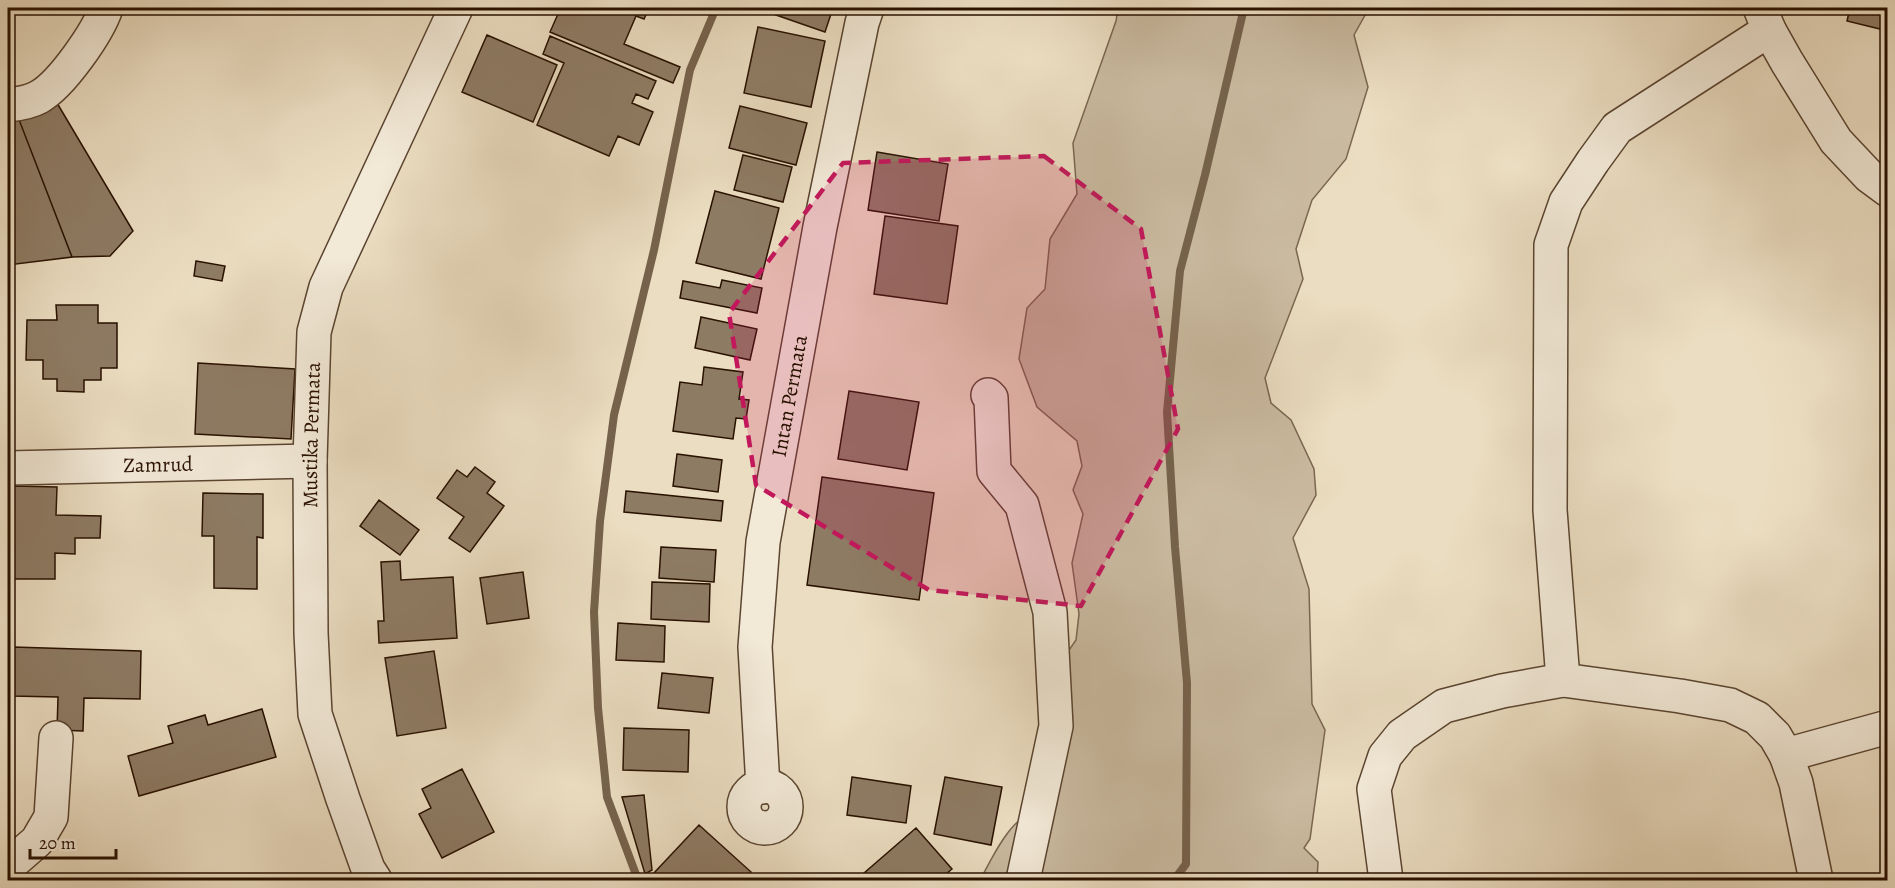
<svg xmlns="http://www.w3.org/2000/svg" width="1895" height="888" font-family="Alegreya,serif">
<rect width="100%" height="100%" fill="#ebddc1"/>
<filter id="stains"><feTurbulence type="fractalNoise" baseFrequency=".00333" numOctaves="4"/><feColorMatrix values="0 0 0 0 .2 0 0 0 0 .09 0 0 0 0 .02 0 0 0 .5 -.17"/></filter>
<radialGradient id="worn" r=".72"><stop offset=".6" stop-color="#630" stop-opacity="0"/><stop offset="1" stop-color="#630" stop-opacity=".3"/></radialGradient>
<path fill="#cabaa0" stroke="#7a6650" stroke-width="1.5" d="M1118 8H1369L1354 35 1368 87 1346 159 1312 200 1296 249 1303 279 1265 378 1271 403 1291 420 1314 469 1316 495 1293 538 1309 589 1312 704 1325 730 1310 839 1304 848 1318 862 1317 880H980C999 846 1013 809 1057 804L1061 662 1076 640 1079 614 1072 563 1083 514 1073 490 1082 466 1077 441 1037 407 1019 359 1027 308 1045 289 1050 239 1077 194 1073 143 1116 21Z"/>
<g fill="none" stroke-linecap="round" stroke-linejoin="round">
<path stroke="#76624c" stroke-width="8" d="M638 880 607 797 598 708 594 612 600 521 614 415 654 250 690 70 716 8
M1174 880 1186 864 1187 683 1175 547 1167 412 1180 271 1205 175 1244 8"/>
</g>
<path fill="#8e7b64" stroke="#291100" stroke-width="1.5" d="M543 8H649L644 19 636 16 624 44 680 67 673 83 550 32 558 14Z
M756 8H833L825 32Z
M1850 8H1888V31L1847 21Z
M758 27 825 41 811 107 744 93Z
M487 35 557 65 533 122 462 92Z
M550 36 656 81 648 99 636 94 632 103 653 112 639 145 618 136 609 156 537 125 564 63 543 54Z
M57 103 133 231 110 256 72 257 18 117Z
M740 106 807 123 796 165 729 148Z
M8 117H18L72 257 8 265Z
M877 152 948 164 939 221 868 210Z
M743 155 792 167 783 202 734 190Z
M715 191 779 208 761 279 696 263Z
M885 216 958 226 947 304 874 294Z
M196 261 225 266 222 281 194 276Z
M722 280 762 288 757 313 680 298 683 281 720 288Z
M56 305H98V323H117V368H101V380H84V392L57 391V379H43V360H26L27 320H57Z
M701 317 757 329 750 360 695 348Z
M198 363 295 369 291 439 195 434Z
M704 367 743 372 739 399 749 400 746 419 736 418 733 439 673 431 680 382 702 385Z
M849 391 919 402 907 470 838 459Z
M677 454 722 460 718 492 673 486Z
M475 467 495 482 487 493 504 506 470 552 449 538 464 517 437 498 457 470 467 477Z
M822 477 934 493 919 600 807 585Z
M13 486 57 487 56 515 101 516 100 538H75V554L55 553V579H12Z
M626 491 723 501 721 521 624 512Z
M203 493 263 494V538L257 537V589L214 588V536H202Z
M379 500 419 530 400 555 360 526Z
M661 547 716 550 714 582 659 578Z
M400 561 401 580 453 577 457 638 379 643 378 621H384L381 562Z
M523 572 529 618 487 624 480 578Z
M652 582 710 584 709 622 651 619Z
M618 623 665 626 664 662 616 660Z
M13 647 141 651 140 699 84 698 83 731 57 730 58 697 12 696Z
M434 651 446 728 397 736 385 658Z
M662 673 713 678 709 713 658 708Z
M262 709 276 757 139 796 128 756 173 743 168 726 205 715 208 725Z
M624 728 689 730 688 772 623 770Z
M462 769 494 832 442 858 419 814 431 808 422 789Z
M852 777 911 786 906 823 847 815Z
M945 777 1002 787 991 845 934 834Z
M644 795 652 870 645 874 622 797Z
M699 825 751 872 744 880H663L654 873Z
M916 828 952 869 939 880H856Z"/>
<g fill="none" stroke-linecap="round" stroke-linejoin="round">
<defs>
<g id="minor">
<path d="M1760 8 1769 30 1787 62 1836 141 1869 176 1888 190"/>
<path d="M8 105C18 104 30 102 39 97 62 84 98 32 106 8"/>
<path d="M988 395 991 398 994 471 1022 505 1050 612 1056 726 1023 880"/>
<path id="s1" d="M8 468 310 461"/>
<path d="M1563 680 1550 510 1551 245 1566 202 1593 161 1617 128 1769 30"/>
<path d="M1786 755 1888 727"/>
<circle cx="765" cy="807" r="21"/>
<path id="s2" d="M763 787 755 647 763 542 820 227 862 23 867 8"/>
<path d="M14 861 37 841 51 817 56 738"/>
<path id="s3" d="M375 880 368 869 343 799 315 714 311 633 310 461 314 332 326 287 456 8"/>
<path d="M1386 880 1374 789 1385 756 1402 735 1444 706 1502 691 1563 680 1680 696 1730 705 1757 718 1775 736 1786 755 1796 783 1816 880"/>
</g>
</defs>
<use href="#minor" stroke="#5a4430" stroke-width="36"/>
<use href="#minor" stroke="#f2e9d7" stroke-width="33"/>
</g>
<path fill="#c2185b" fill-opacity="0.2" stroke="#c2185b" stroke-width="4.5" stroke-dasharray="12 8" stroke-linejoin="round" d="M1044 156 1141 229 1178 429 1081 606 929 590 756 485 729 313 843 163Z"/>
<g text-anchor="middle" stroke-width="4.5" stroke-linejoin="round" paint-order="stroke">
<g font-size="21" fill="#291100" stroke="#f2e9d7">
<text dy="7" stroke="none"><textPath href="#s2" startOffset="394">Intan Permata</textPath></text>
<text dy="7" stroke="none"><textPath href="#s3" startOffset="456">Mustika Permata</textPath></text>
<text dy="7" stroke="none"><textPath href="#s1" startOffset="150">Zamrud</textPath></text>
</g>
</g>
<rect width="1895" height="888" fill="none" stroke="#ebddc1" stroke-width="30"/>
<rect x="9" y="9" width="1877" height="870" fill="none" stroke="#291100" stroke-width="3"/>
<rect x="15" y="15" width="1865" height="858" fill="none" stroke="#291100" stroke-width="1.5"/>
<path d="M30 849v9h86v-9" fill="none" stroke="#291100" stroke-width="3"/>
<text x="39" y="849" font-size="18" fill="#291100" stroke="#f2e9d7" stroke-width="4.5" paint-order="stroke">20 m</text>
<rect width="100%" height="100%" filter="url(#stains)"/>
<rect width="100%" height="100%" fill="url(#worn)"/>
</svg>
